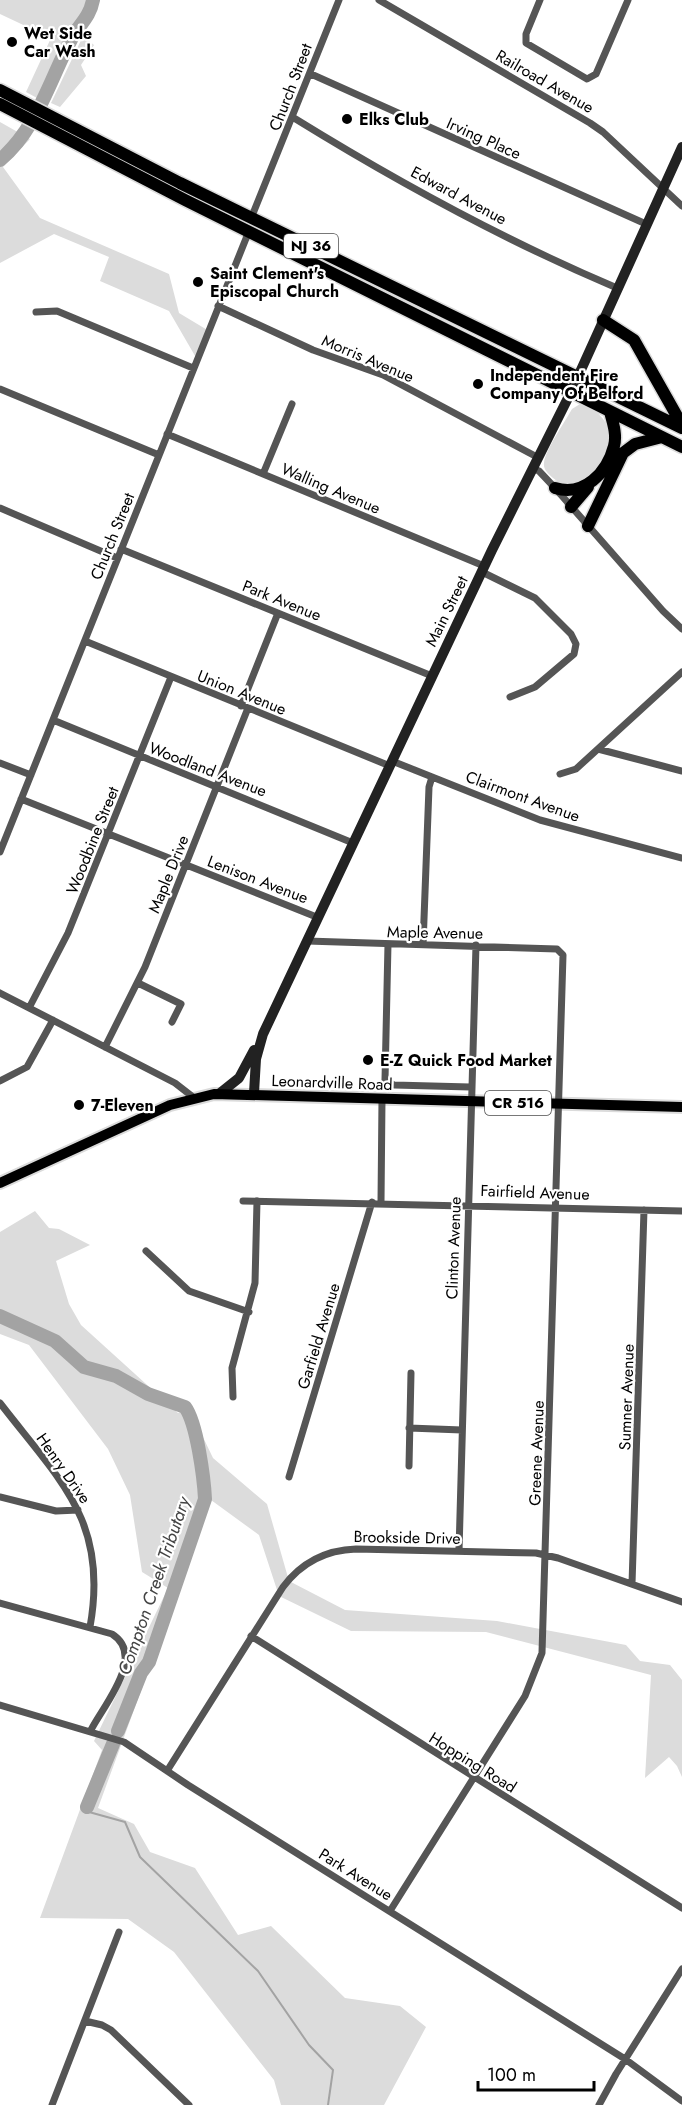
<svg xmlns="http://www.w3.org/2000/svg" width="682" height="2105" font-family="Jost,sans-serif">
<rect width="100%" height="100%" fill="#fff"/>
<path fill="#dcdcdc" d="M0 0H89L88 10 74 28 37 98 26 92 51 38 0 14Z
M83 36 94 45 81 65 86 76 60 107 51 103Z
M0 122 30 139 3 167 40 218 169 274 179 313 209 331 198 361 169 311 100 281 109 257 54 234 0 263Z
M580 404C645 425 588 508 553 478 548 474 543 469 544 463 545 450 565 422 572 409Z
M35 1211 49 1228 59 1229 90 1245 56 1261 69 1304 81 1325 178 1413 189 1408 213 1458 267 1504 289 1581 345 1610 497 1621 626 1645 640 1661 670 1665 682 1680V1777L677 1766 669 1757 645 1778 651 1675 486 1632 351 1631 279 1596 259 1535 211 1500 98 1808 134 1824 150 1852 195 1868 238 1935 271 1926 345 1998 400 2006 426 2027 384 2105H281L274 2080 174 1952 128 1919 40 1918 102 1750 94 1741 168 1588 142 1572 130 1495 108 1449 29 1345 0 1334V1232Z"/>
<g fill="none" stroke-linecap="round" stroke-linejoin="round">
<path stroke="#a3a3a3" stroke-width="2" d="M87 1807 89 1812 125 1822 140 1857 258 1971 309 2045 333 2070 328 2105"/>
<path stroke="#a3a3a3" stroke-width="14" d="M0 160C38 128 50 78 73 36 81 23 90 16 93 0
M0 1316 55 1341 84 1367 116 1376 148 1394 185 1407C197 1423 204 1479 205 1499L149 1662 141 1673 118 1731
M87 1807 113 1744"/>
<defs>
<path id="primary" d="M0 1183 170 1105 214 1094 682 1107"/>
<path id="highway" d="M0 90 180 183 682 428
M0 104 185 200 682 447
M603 320 634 340 682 425
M555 488C584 497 607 473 614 446 617 435 613 423 610 412
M571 507 588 487
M588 526 623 453 635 444 662 437"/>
</defs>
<use href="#primary" stroke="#dbdbdb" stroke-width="14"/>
<use href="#highway" stroke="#dbdbdb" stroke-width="15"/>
<path stroke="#555" stroke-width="7" d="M379 0 590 123 603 132 682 206
M540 0 526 34V43L587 79 596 74 628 0
M311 74 646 224
M294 118C396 181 506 241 617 288
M252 216 339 0
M218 306 313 350 383 375 537 457
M36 312 57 311 193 368
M0 389 159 455
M167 434 484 566
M532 468 539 471 555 488 663 611 682 629
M263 474 292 404
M0 508 117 558
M121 549 432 676
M482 572 535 598 571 634 576 644 574 654 535 687 510 697
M85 641 390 766
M241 706 278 613
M53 720 353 843
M598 749 682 771
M392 761 540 820 682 858
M0 763 31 775
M560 774 576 769 682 672
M21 799 319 918
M0 852 249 231
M307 941 557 949 563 955 542 1653 525 1696 390 1911
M388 944 385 1080 394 1085 470 1087
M423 945 429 787 432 777
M138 983 181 1004 172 1022
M0 993 175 1083 193 1097
M29 1008 68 933 171 677
M105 1047 145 967 248 708
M0 1081 27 1067 53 1020
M243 1201 682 1211
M381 1202 382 1099
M146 1251 189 1291 249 1312
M233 1397 232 1368 255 1283 257 1201
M0 1403C60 1481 109 1521 90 1627
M409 1428 462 1430
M409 1466 411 1373
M289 1477 372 1202
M0 1497 56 1511 78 1510
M459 1551 476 945
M632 1584 644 1210
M0 1603 112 1634C147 1656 103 1706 91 1730
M251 1636 682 1908
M0 1705 124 1742 188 1785 625 2059 682 2101
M167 1771 283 1587C301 1563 326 1550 356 1549L536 1553 558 1558 682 1602
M85 2021 102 2025 111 2030 189 2105
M52 2105 119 1932
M599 2105 616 2074 682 1969"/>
<path stroke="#222" stroke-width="10" d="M254 1093 256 1059 263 1034 492 550 571 392 682 147
M219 1094 239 1078 254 1050"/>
<use href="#primary" stroke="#000" stroke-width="10"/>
<use href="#highway" stroke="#000" stroke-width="12"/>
</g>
<g fill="#000" stroke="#fff" stroke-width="2">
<circle cx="12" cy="42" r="6"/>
<circle cx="347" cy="119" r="6"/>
<circle cx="198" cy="282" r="6"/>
<circle cx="478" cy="384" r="6"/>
<circle cx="368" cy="1060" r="6"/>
<circle cx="79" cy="1105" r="6"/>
</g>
<g text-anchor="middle" stroke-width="4.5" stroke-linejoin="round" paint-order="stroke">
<g fill="#fff" stroke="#4c4c4c" stroke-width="1.5">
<rect x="284" y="234" width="54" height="24" rx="4.5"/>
<rect x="485" y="1091" width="66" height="24" rx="4.5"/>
</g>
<g font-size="15" font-weight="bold" fill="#000">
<text x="311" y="251">NJ 36</text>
<text x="518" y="1108">CR 516</text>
</g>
<g font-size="16" font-weight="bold" fill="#000" stroke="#fff" text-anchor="start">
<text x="24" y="39">Wet Side<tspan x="24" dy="18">Car Wash</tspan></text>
<text x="359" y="125">Elks Club</text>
<text x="210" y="279">Saint Clement's<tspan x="210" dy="18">Episcopal Church</tspan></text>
<text x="490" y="381">Independent Fire<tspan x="490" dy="18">Company Of Belford</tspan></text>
<text x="380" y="1066">E-Z Quick Food Market</text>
<text x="91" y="1111">7-Eleven</text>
</g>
<g font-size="16" fill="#000" stroke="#fff">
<text transform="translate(545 81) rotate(30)" y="6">Railroad Avenue</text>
<text transform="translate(290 87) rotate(-69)" y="6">Church Street</text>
<text transform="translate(484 138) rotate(24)" y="6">Irving Place</text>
<text transform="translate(459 195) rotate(28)" y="6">Edward Avenue</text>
<text transform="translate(368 358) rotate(23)" y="6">Morris Avenue</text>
<text transform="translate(331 488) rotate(23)" y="6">Walling Avenue</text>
<text transform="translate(112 536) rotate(-68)" y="6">Church Street</text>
<text transform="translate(282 600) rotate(22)" y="6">Park Avenue</text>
<text transform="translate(446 611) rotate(-64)" y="6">Main Street</text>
<text transform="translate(242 692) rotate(22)" y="6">Union Avenue</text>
<text transform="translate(208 769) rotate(21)" y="6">Woodland Avenue</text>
<text transform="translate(523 796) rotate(20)" y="6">Clairmont Avenue</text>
<text transform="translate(92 840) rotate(-68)" y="6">Woodbine Street</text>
<text transform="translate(168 874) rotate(-68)" y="6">Maple Drive</text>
<text transform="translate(258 879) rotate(21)" y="6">Lenison Avenue</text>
<text transform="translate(435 932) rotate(1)" y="6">Maple Avenue</text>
<text transform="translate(332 1082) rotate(2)" y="6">Leonardville Road</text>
<text transform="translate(535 1192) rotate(2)" y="6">Fairfield Avenue</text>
<text transform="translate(453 1248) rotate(-88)" y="6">Clinton Avenue</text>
<text transform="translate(318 1336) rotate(-73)" y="6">Garfield Avenue</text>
<text transform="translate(626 1397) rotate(-88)" y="6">Sumner Avenue</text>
<text transform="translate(536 1453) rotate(-88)" y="6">Greene Avenue</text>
<text transform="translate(64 1468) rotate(55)" y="6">Henry Drive</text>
<text transform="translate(407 1537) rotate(1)" y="6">Brookside Drive</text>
<text transform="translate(473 1762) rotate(32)" y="6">Hopping Road</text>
<text transform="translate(356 1874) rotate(32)" y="6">Park Avenue</text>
</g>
<g font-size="18" font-style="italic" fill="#444" stroke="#fff">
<text transform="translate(154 1586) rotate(-71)" y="6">Compton Creek Tributary</text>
</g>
</g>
<path d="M478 2081v9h116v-9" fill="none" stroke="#000000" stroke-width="3"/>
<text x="487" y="2081" font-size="18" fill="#000000" stroke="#ffffff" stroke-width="4.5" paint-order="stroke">100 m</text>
</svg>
